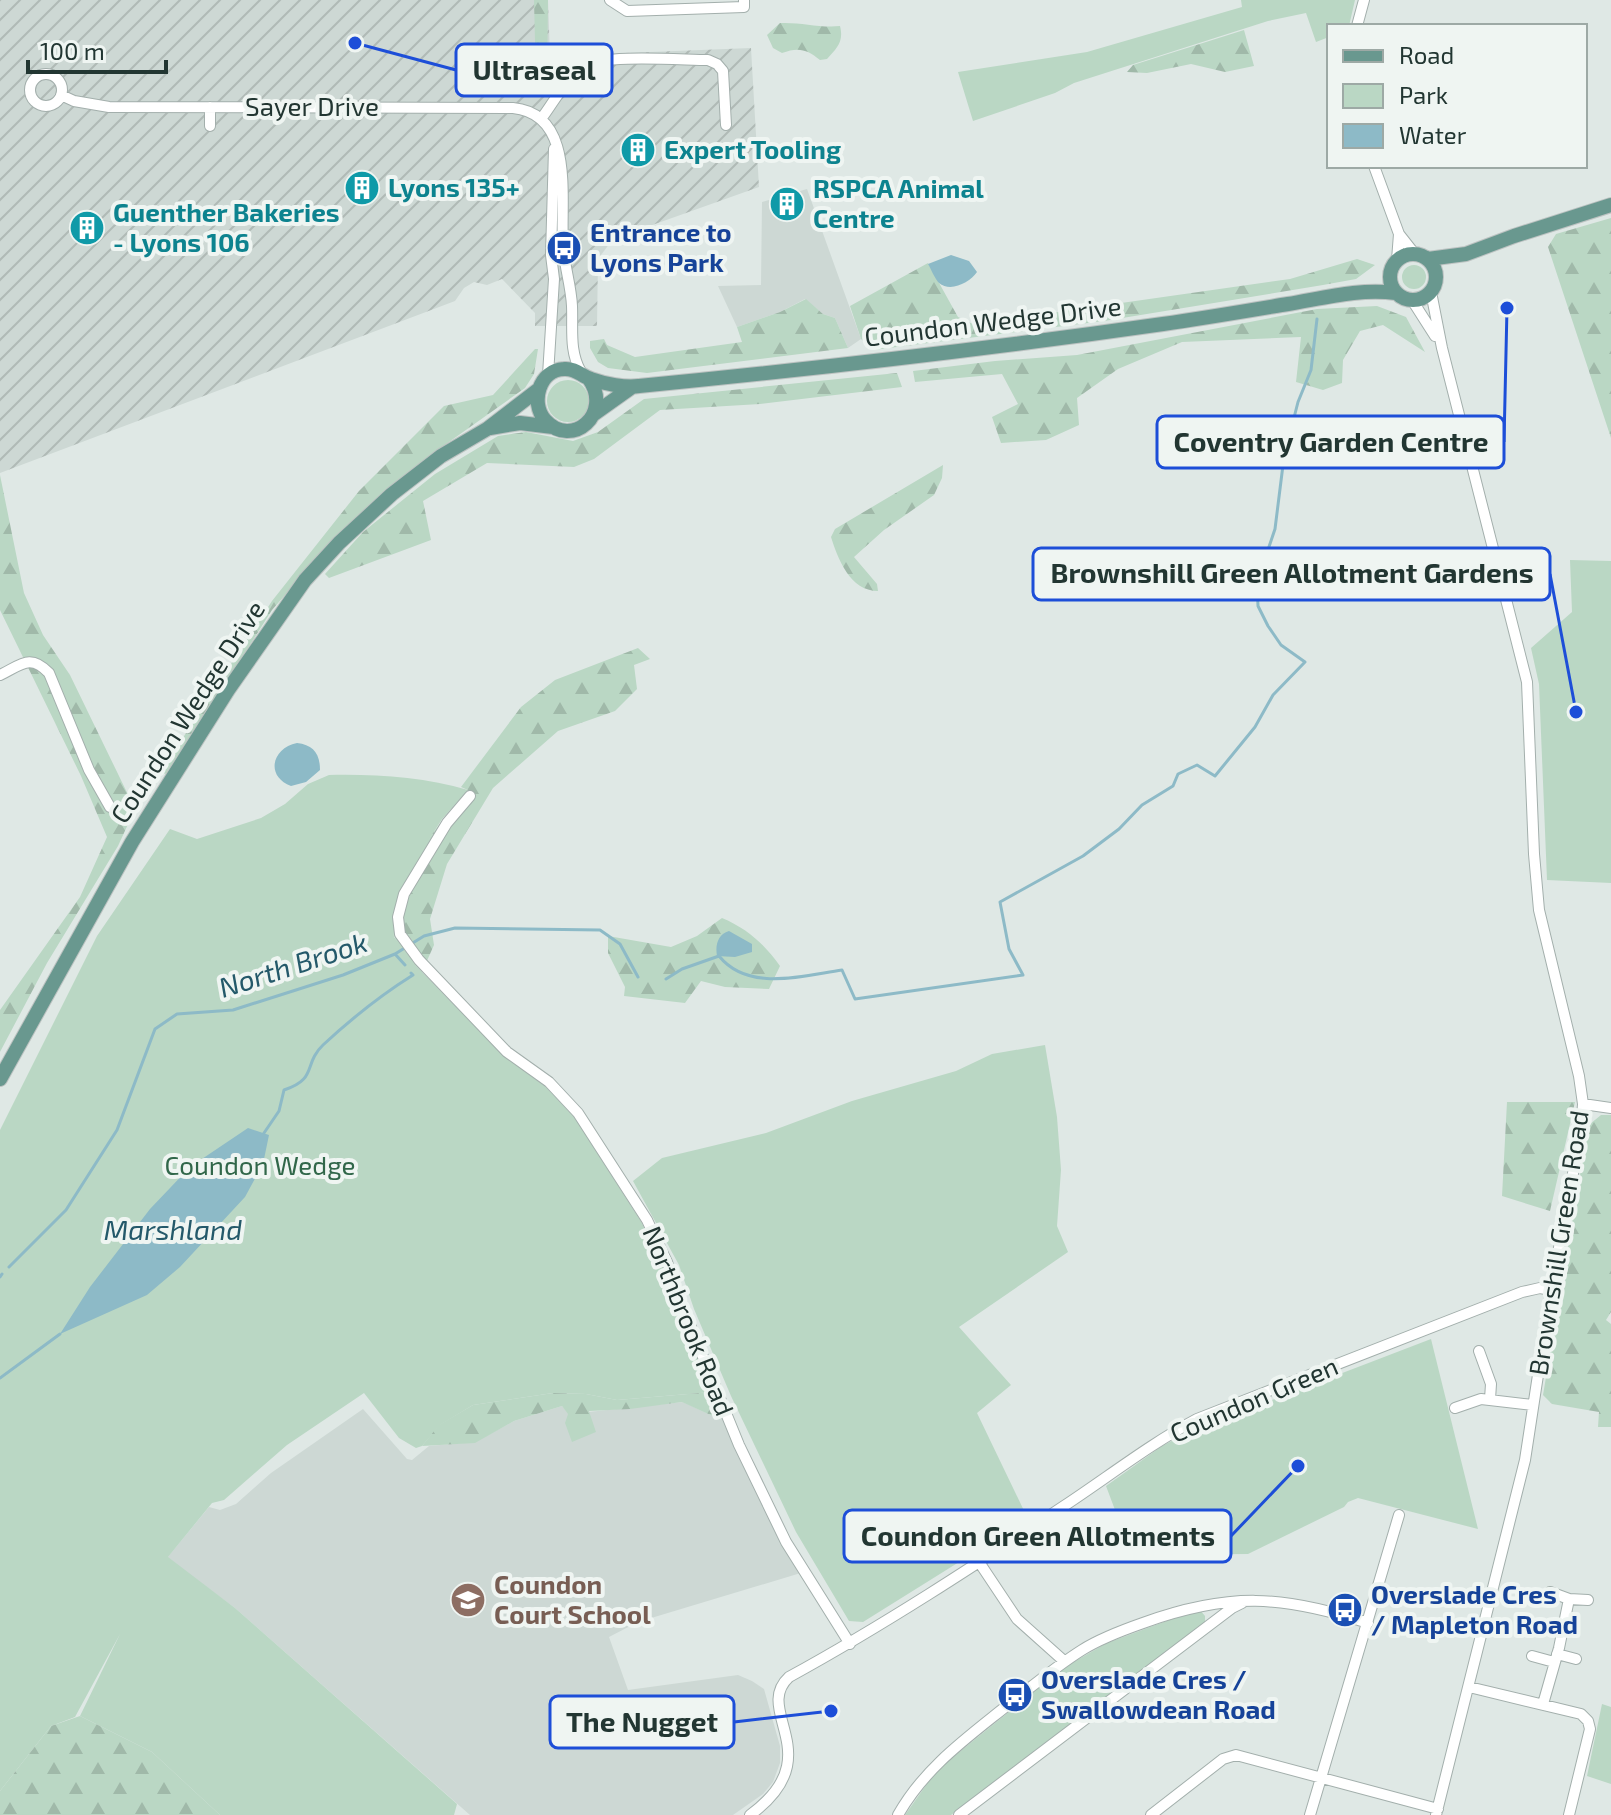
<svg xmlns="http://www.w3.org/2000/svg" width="1611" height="1815" font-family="'Exo 2',sans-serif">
<defs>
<pattern id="industrial-furrows" width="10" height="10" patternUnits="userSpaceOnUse" patternTransform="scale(2)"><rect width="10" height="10" fill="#cdd8d4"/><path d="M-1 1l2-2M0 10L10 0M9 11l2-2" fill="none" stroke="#b0bab6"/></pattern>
<pattern id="forest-firs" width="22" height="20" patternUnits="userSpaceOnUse" patternTransform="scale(2)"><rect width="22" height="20" fill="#bad7c4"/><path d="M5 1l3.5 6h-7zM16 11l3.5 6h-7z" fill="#a0b9a9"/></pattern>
</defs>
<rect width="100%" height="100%" fill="#dfe8e5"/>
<path fill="#cdd8d4" d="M807 189 861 339 848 348 835 318 823 314 805 299 780 312 737 327 718 286 761 285 762 202Z
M683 1402 717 1418 728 1417 804 1572 638 1622 609 1637 628 1690 738 1675 752 1681 764 1689 780 1746V1763L773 1782 763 1794 733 1815H470L235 1608 167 1558 209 1507 220 1510 236 1504 271 1473 363 1409 407 1459 412 1460 429 1446 475 1442 514 1421 562 1406 569 1414Z"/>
<path fill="url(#industrial-furrows)" d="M0 0H548L550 56 751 48 759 187 613 239 598 259 597 326H535V313L502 279 487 285 474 282 464 288 455 301 0 473Z"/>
<path fill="#bad7c4" d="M1241 0H1355L1349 26H1329V37L1316 42 1306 13 1268 21 1074 83 1055 93 973 121 958 72 1087 52 1242 7Z
M1402 277a12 12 0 1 1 24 0a12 12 0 1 1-24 0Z
M547 401a21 21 0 1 1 42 0a21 21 0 1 1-42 0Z
M1570 560 1611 561V883L1547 880 1539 684 1531 648 1572 612Z
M329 775C375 774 424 777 468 790L442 819 407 874 392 915 394 937 416 966 504 1056 546 1087 575 1118 642 1223 662 1265 712 1392 617 1400 586 1394 553 1393 473 1405 440 1425 422 1446 416 1448 399 1438 364 1393 287 1445 224 1500 212 1503 168 1557 235 1608 457 1804 454 1815H220L152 1752 80 1716 120 1634 75 1717 51 1726 0 1791V1130L97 936 170 829 197 839 261 818 285 804 308 784Z
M1045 1045 1057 1117 1061 1170 1057 1226 1068 1252 959 1327 1011 1385 977 1413 1028 1519 863 1622 849 1621 796 1532 731 1396 694 1309 679 1265 633 1181 662 1158 766 1133 852 1101 956 1071 992 1054Z
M1431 1339 1478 1529 1358 1498 1348 1502 1344 1507 1248 1554 1132 1555 1106 1486 1162 1446 1191 1431Z
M1199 1609 1205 1616V1623L951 1815H905L936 1771 1063 1668 1107 1643Z
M1602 1704 1611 1707V1784L1587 1776Z"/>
<path fill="url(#forest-firs)" d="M534 0H548L547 81 536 83Z
M780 23C801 22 819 28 840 26 844 42 837 48 827 59L820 60C807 49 798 47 782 53L773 48 767 35Z
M1244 30 1254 66 1225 72 1191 64 1147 73 1127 72 1133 65Z
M1611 218V438L1548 247 1556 234Z
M1357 259 1375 265 1356 279 1323 285 1104 321 873 350 861 339 850 306 928 263 958 317 973 324 1290 279Z
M806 299 823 314 835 318 848 348 647 373 608 368 598 362 590 348V341L604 339 607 345 635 357 742 342 737 327 780 312Z
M1377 306 1406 317 1425 352 1383 325 1360 331 1343 360 1342 383 1323 390 1296 382 1301 337 1182 342 1118 369 1077 398 1079 425 1046 440 1001 443 992 417 1018 404 1002 374 915 382 913 371 995 361 1077 355 1317 309Z
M535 349H538L534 374 525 388 432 454 334 539 272 610 168 774 160 773 272 601 359 491 444 406 493 395Z
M897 373 902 387 760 404 660 410 594 459 574 467 487 463 423 501 431 540 329 578 325 574 363 532 435 474 498 436 526 432 573 441 598 432 644 399Z
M943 465 942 478 934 495 884 530 854 557 877 584 878 591C850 591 838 559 831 537L835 529Z
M0 475 24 593 43 635 70 675 135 809 118 846 47 963 0 1052V1010L80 897 107 837 81 776 0 610Z
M638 648 650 659 634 665 637 689 615 711 558 731 493 788 447 864 430 919 434 945 422 972C413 963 400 950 395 938 376 899 443 818 468 790L461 787 521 707 555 680Z
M722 918C748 929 764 944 780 966L769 989 725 987 701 981 685 1003 624 996 625 987 608 953V936L671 947 697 936Z
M1507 1102H1575L1550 1211 1502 1196Z
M1601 1115H1611V1312L1606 1320 1611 1324V1427H1598L1599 1412 1552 1404 1543 1395 1586 1140 1590 1124Z
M712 1392 723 1418H717L682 1402 630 1409 589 1411 596 1432 572 1442 565 1423 568 1414 562 1406 514 1421 475 1443 422 1446 439 1425 473 1405 553 1393 586 1394 617 1400Z
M80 1716 152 1752 220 1815H0V1791L51 1726Z"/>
<path fill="#8dbac7" d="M951 255 969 261 977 272C970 282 951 293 939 283 935 279 931 269 928 264Z
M297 743C313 745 320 753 320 770L306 782 291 786C265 776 272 748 297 743Z
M729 931 752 944V952L735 957 717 956C715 945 718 934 729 931Z
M248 1128 269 1135 263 1164 245 1197 180 1267 147 1295 60 1334 90 1287 150 1209 190 1167Z"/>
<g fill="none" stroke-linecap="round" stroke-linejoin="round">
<path stroke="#8dbac7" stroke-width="3" d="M395 954 405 965
M666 979 682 969 719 956C748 992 801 976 842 970L855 999 1023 975 1009 949 1000 902 1083 856 1119 829 1142 805 1173 786 1178 774 1197 765 1215 776 1255 727 1273 695 1305 662 1281 645 1268 626 1258 606 1257 582 1275 529 1284 457 1298 402 1311 370 1317 319
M264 1133 279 1111 284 1090C318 1079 303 1064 323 1045 351 1019 381 995 413 975L411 973
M9 1267 66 1210 117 1130 155 1029 177 1014 233 1010 343 975 395 954 424 936 455 928 600 930 620 944 638 977
M0 1277 2 1274
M0 1378 60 1334"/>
<defs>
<path id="minor" d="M610 0 627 11 744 7V0
M1357 26 1364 0
M30 90a16 16 0 1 1 32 0a16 16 0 1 1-32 0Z
M61 95 74 101 109 107 513 108C576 114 560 200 563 244 564 265 571 285 572 306 573 329 569 351 581 372
M210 107V126
M541 119C554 102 566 78 584 66 603 54 682 60 708 60L717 64 723 71 726 125
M1374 166 1399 234 1414 253
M1397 260 1399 234
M1431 292 1442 348 1527 682 1534 854 1539 910 1579 1076 1583 1104 1581 1131 1551 1290 1525 1460 1436 1815
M1412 300 1435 336
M548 375 554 279 551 255 554 149
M0 675C21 665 30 653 49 673L89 770 110 807
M470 796 447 823 404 894 398 917 400 934 419 960 507 1052 549 1082 578 1113 647 1220 667 1262 681 1303 739 1445 786 1542 850 1644
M1583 1104 1611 1108
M1479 1351 1491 1384 1490 1399
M1455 1408 1481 1399 1533 1405
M979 1562 1017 1619 1064 1661
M1550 1592 1569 1599 1588 1600
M1557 1654 1576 1659
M1532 1656 1554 1662
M1469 1687 1581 1714 1588 1721 1590 1729 1569 1815
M1543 1704 1559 1648 1569 1599
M750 1815C831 1756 752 1711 789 1677 884 1625 974 1566 1064 1506 1108 1477 1150 1444 1197 1419L1522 1292 1540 1288 1551 1290
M898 1815C924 1769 964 1740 1004 1708 1030 1688 1055 1667 1082 1650 1101 1638 1123 1630 1143 1623 1229 1592 1282 1595 1368 1623
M959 1815 1232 1608 1242 1603
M1151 1815 1223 1759 1236 1755 1438 1809
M1310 1815 1399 1515"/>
<path id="major" d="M1390 277a23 23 0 1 1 46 0a23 23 0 1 1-46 0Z
M1428 259 1466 254 1514 236 1611 205
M589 379C613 413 572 450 545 420 530 403 539 370 564 369 576 368 581 376 591 379 605 384 625 388 639 386 814 369 988 349 1163 324 1205 318 1246 311 1288 304 1324 298 1360 288 1396 293
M594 414 632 387
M490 428 520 423 553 427
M0 1079 132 842 228 690 305 580 339 543 392 494 441 456 487 429 539 389"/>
</defs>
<use href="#minor" stroke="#a3afac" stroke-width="12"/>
<use href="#major" stroke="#bdc3c2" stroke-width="16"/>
<use href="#minor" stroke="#fff" stroke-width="10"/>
<use href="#major" stroke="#69988f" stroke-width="14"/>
</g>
<defs>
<symbol id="building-disc" viewBox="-11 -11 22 22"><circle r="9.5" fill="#0f9aa8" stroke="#eff5f2"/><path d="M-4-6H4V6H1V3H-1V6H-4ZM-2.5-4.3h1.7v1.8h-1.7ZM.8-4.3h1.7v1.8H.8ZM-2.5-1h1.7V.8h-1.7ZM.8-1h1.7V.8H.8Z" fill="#fff"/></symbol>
<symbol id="bus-disc" viewBox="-11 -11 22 22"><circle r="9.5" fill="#1a4fb4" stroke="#eff5f2"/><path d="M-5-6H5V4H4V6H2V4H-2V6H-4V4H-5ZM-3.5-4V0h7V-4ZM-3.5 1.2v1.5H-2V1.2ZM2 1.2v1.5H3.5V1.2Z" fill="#fff"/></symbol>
<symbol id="school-disc" viewBox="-11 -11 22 22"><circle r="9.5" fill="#8d6e63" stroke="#eff5f2"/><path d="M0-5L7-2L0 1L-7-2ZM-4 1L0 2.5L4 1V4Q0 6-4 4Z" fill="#fff"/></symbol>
</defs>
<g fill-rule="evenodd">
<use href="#building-disc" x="618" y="130" width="40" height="40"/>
<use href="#building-disc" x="342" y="168" width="40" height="40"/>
<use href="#building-disc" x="767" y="184" width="40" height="40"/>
<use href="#building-disc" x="67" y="208" width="40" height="40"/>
<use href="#bus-disc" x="544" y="228" width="40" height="40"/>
<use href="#school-disc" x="448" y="1580" width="40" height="40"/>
<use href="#bus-disc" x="1325" y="1590" width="40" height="40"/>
<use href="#bus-disc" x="995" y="1675" width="40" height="40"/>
</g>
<g text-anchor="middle" stroke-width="8" stroke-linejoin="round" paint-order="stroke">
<g font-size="26" fill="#223632" stroke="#eff5f2">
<text x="312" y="116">Sayer Drive</text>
<text transform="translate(993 322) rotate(-7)" y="9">Coundon Wedge Drive</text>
<text transform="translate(188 712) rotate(-57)" y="9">Coundon Wedge Drive</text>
<text transform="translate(1559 1243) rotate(-81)" y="9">Brownshill Green Road</text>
<text transform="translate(688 1321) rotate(68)" y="9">Northbrook Road</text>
<text transform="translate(1254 1400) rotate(-23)" y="9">Coundon Green</text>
</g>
<g font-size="26" font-weight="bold" fill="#0d838f" stroke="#eff5f2" text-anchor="start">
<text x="664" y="159">Expert Tooling</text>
<text x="388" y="197">Lyons 135+</text>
<text x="813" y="198">RSPCA Animal<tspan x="813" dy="30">Centre</tspan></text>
<text x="113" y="222">Guenther Bakeries<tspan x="113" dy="30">- Lyons 106</tspan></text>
</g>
<g font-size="26" font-weight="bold" fill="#164399" stroke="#eff5f2" text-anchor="start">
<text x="590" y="242">Entrance to<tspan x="590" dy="30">Lyons Park</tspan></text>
<text x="1371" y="1604">Overslade Cres<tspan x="1371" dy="30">/ Mapleton Road</tspan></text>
<text x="1041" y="1689">Overslade Cres /<tspan x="1041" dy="30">Swallowdean Road</tspan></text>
</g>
<g font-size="26" fill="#31674a" stroke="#eff5f2">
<text x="260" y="1175">Coundon Wedge</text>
</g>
<g font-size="26" font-weight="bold" fill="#785e54" stroke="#eff5f2" text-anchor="start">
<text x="494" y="1594">Coundon<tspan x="494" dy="30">Court School</tspan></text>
</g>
<g font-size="28" font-style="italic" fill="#24596a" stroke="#eff5f2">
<text transform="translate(293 965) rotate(-18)" y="10">North Brook</text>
<text x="173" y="1240">Marshland</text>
</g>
</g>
<path fill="none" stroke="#1d4ed8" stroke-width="3" d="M355 43L456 70M1507 308L1504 442M1576 712L1550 574M1298 1466L1231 1536M831 1711L734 1722"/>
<g fill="#1d4ed8" stroke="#eff5f2" stroke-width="3">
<circle cx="355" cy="43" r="8"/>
<circle cx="1507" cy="308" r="8"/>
<circle cx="1576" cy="712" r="8"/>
<circle cx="1298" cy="1466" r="8"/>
<circle cx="831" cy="1711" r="8"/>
</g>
<g fill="#eff5f2" stroke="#1d4ed8" stroke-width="3">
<rect x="456" y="44" width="156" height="52" rx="8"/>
<rect x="1157" y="416" width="347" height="52" rx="8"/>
<rect x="1033" y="548" width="517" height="52" rx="8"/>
<rect x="844" y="1510" width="387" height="52" rx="8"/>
<rect x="550" y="1696" width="184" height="52" rx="8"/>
</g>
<g font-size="28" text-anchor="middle" font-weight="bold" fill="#223632">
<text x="534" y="80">Ultraseal</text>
<text x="1331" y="452">Coventry Garden Centre</text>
<text x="1292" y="583">Brownshill Green Allotment Gardens</text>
<text x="1038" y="1546">Coundon Green Allotments</text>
<text x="642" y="1732">The Nugget</text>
</g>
<rect x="1327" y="24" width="260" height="144" fill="#eff5f2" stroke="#9da9a5" stroke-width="2"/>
<rect x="1343" y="50" width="40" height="12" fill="#69988f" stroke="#9da9a5" stroke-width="2"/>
<text x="1399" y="64" font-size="24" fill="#223632">Road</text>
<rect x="1343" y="84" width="40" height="24" fill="#bad7c4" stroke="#9da9a5" stroke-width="2"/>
<text x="1399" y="104" font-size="24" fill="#223632">Park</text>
<rect x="1343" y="124" width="40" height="24" fill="#8dbac7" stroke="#9da9a5" stroke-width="2"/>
<text x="1399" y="144" font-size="24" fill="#223632">Water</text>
<path d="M28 60v12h138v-12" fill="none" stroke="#223632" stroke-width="4"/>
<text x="40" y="60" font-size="24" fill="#223632" stroke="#eff5f2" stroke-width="6" paint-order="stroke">100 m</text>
</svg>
